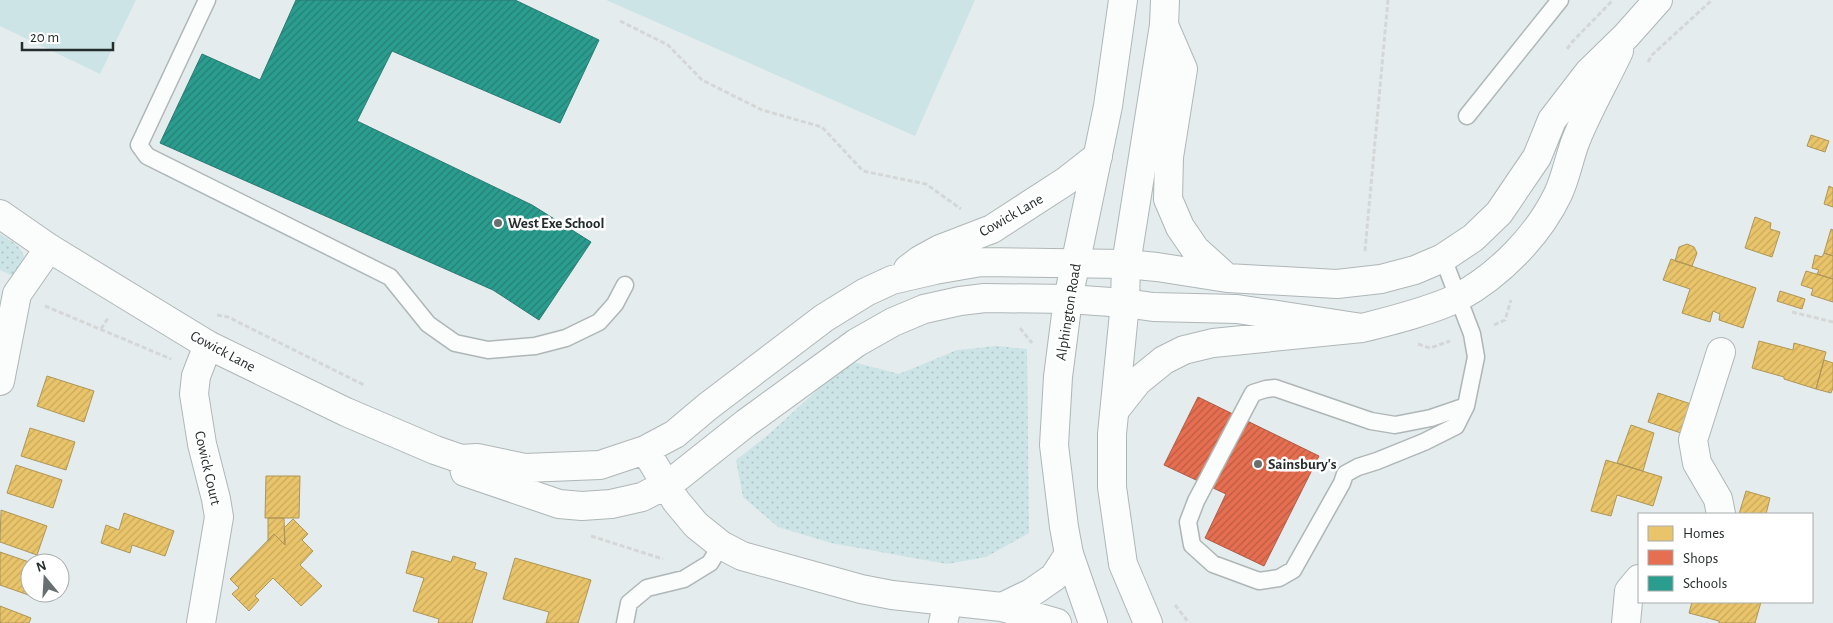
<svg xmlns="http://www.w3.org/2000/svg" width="1833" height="623" font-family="'Alegreya Sans',sans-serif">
<defs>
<pattern id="grass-dots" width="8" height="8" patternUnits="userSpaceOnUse" patternTransform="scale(1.25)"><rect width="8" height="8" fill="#cde4e7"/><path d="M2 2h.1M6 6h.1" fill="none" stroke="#b0c4c6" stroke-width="1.8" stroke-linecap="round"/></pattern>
<pattern id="homes-hatch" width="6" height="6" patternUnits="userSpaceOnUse" patternTransform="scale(1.25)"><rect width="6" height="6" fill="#e9c46a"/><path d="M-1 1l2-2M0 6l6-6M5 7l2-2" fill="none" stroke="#c8a95c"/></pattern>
<pattern id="shops-hatch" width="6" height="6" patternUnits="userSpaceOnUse" patternTransform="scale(1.25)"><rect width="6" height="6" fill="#e76f51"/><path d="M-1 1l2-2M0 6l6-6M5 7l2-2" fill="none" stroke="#bb5b43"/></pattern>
<pattern id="schools-hatch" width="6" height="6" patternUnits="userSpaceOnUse" patternTransform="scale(1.25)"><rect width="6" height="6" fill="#2a9d8f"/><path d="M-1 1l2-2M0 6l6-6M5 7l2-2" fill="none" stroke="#248075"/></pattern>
</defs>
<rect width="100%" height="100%" fill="#e4ecee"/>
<path fill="url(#grass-dots)" d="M0 234C16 244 24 247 26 267L15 277 0 270Z
M996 346 1027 349 1029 533 986 557 947 564 831 543 778 527 743 497 736 460 768 435 849 361 899 374 957 350Z"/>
<path fill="#cde4e7" d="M0 0H136L100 74 0 26Z
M606 0H975L915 136Z"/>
<path fill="url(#homes-hatch)" stroke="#ae9657" d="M1811 135 1829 141 1825 152 1807 146Z
M1829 186 1833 188V207L1824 204Z
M1755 217 1771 223 1770 229 1780 232 1772 257 1745 248Z
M1831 229 1833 230V256L1824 253Z
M1687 244 1694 247 1697 253 1692 266 1675 261 1679 247Z
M1824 253 1833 256V279L1817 274 1819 270 1812 268 1815 255 1822 257Z
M1671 259 1756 288 1743 328 1719 320 1720 314 1713 311 1710 322 1682 313 1690 289 1663 280Z
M1806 271 1833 279V302L1811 295 1813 289 1801 285Z
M1780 291 1805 299 1802 309 1777 301Z
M1759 341 1793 350 1794 343 1826 352 1816 389 1784 379V377L1752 368Z
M1824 360 1833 363V388L1831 393 1816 389Z
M47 376 94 391 84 422 37 406Z
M1658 393 1691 404 1681 433 1648 422Z
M1631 425 1654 433 1643 471 1617 463Z
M30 428 75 442 66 470 21 456Z
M1606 460 1662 477 1653 506 1617 495 1611 516 1591 511Z
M16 465 62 480 53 508 7 493Z
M266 476H300L299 518H265Z
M1746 491 1770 498 1766 514H1739Z
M1 510 47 526 37 555 0 542Z
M124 513 174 531 165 556 132 545 130 553 101 543 106 525 119 530Z
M268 518H284L285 545 274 534 268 541Z
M293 519 308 534 302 540 313 551 300 565 322 586 301 606 273 578 255 596 259 600 249 611 232 594 239 588 230 579 274 534 285 545 284 528Z
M412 551 451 562 453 556 476 563 474 569 487 573 472 623H438L439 619 413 611 424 578 406 573Z
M0 552 32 563H30V593H38L37 598 0 585Z
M515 558 591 580 578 623H546L549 612 503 599Z
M1692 602H1761L1755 623H1719V621L1689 613Z
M0 606 31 618 29 623H0Z"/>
<path fill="url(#shops-hatch)" stroke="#ad5b46" d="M1198 397 1319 456 1264 566 1205 538 1226 494 1164 465Z"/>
<path fill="url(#schools-hatch)" stroke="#287b71" d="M296 0H515L599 40 560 123 392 51 357 121 532 205 591 242 539 320 493 290 160 143 202 54 260 80Z"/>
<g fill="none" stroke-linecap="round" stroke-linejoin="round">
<defs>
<path id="service" d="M207 0 139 145 147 156 390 277 428 324 455 343 488 350 535 346 566 338 599 322 615 304 625 285
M1467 116 1560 0
M1443 258 1472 334 1476 357 1466 406 1456 426 1424 442 1377 461 1358 467 1345 474 1342 483 1293 570 1279 578 1259 581 1213 564 1192 545 1188 522 1196 501 1253 393 1266 389 1275 388 1371 421 1395 425 1431 418 1466 406
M625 623 629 603 647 588 684 579 710 563 721 545"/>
<path id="minor" d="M0 381 17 294 49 248
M1721 514 1718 499 1697 463 1693 440 1721 352
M201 623 219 517 216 499 202 444 194 394 196 376 208 345
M943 623 948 602
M1626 623 1629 591 1639 579"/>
<path id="tertiary" d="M1164 25 1183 69 1169 157 1168 199 1180 227 1195 249 1227 278
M0 214 49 248 208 345 346 412 435 450 461 459 477 458 525 468 600 465 645 450 675 434 707 407 824 318 866 292 892 280 935 270 981 262 1126 264 1157 267 1227 278 1337 284 1381 279 1415 270 1443 258 1473 238 1499 213 1537 157 1552 120 1589 72 1626 36 1658 0
M908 269 920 260 940 249 992 229 1066 181 1098 156
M1115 410 1138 381 1164 360 1184 350 1213 343 1362 328C1390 321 1434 310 1459 297 1499 275 1538 236 1558 194 1566 177 1569 158 1576 140 1588 110 1605 81 1619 51
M645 450 676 501 696 525 721 545 742 556 861 589 892 595 1002 607 1057 623
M462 460 465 472 559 504 582 506 611 504 642 497 673 481 746 423 856 343 893 322 924 309 960 301 985 298 1068 299 1125 303 1153 307 1237 309 1362 328
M1002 607 1031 593 1054 577 1069 554"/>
<path id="trunk" d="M1093 623 1069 554 1064 527 1054 445 1058 377 1068 299 1108 106 1123 0
M1148 623 1123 564 1112 487V434L1125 303 1126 264 1164 25 1165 0"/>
</defs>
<use href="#service" stroke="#afb6b6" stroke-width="19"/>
<use href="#minor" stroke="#afb6b6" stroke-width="30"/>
<use href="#tertiary" stroke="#afb6b6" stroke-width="30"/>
<use href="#trunk" stroke="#afb6b6" stroke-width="30"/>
<path stroke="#d5d7d7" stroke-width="3" stroke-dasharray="5 2.5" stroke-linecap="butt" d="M620 21 668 45 702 80 762 110 822 127 863 171 926 184 961 209
M1567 49 1573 41 1613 0
M1648 62 1652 55 1712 0
M1365 251 1388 0
M45 306 171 359
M1792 312 1833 322
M217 315 228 317 364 385
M1494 325 1505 320 1511 300
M1020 328 1032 343
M101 329 108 318
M1418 344 1430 348 1450 341
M591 536 663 559
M1175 605 1189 623"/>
<use href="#service" stroke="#fbfcfc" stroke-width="16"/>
<use href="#minor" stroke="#fbfcfc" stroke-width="28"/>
<use href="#tertiary" stroke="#fbfcfc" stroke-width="28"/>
<use href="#trunk" stroke="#fbfcfc" stroke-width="28"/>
</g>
<g fill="#686f70" stroke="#fff" stroke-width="2">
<circle cx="498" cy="223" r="5"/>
<circle cx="1258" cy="464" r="5"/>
</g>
<g text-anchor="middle" stroke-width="5" stroke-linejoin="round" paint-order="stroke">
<g font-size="15" fill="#252c2c" stroke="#fff">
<text transform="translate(1011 215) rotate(-30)" y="5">Cowick Lane</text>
<text transform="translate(1068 312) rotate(-81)" y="5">Alphington Road</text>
<text transform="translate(223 351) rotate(28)" y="5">Cowick Lane</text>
<text transform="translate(208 468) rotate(77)" y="5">Cowick Court</text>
</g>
<g font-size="15" font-weight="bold" fill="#252c2c" stroke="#fff" text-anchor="start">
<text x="508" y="228">West Exe School</text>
<text x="1268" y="469">Sainsbury's</text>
</g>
</g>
<rect x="1638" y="513" width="175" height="90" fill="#ffffff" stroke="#a8abab"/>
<rect x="1648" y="526" width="25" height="15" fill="#e9c46a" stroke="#a8abab"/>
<text x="1683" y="538" font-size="15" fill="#252c2c">Homes</text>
<rect x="1648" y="550" width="25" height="15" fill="#e76f51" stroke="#a8abab"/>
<text x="1683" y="563" font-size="15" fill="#252c2c">Shops</text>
<rect x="1648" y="576" width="25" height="15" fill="#2a9d8f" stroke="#a8abab"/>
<text x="1683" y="588" font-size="15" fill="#252c2c">Schools</text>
<g transform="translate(45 578) rotate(342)"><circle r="24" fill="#ffffff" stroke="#a8abab"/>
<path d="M0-4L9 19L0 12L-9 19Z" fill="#686f70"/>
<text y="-8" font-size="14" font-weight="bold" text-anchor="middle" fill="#252c2c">N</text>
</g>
<path d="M22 42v8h91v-8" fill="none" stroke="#252c2c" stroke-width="2.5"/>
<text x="30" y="42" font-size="15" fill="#252c2c" stroke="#ffffff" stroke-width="4" paint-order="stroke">20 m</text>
</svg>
